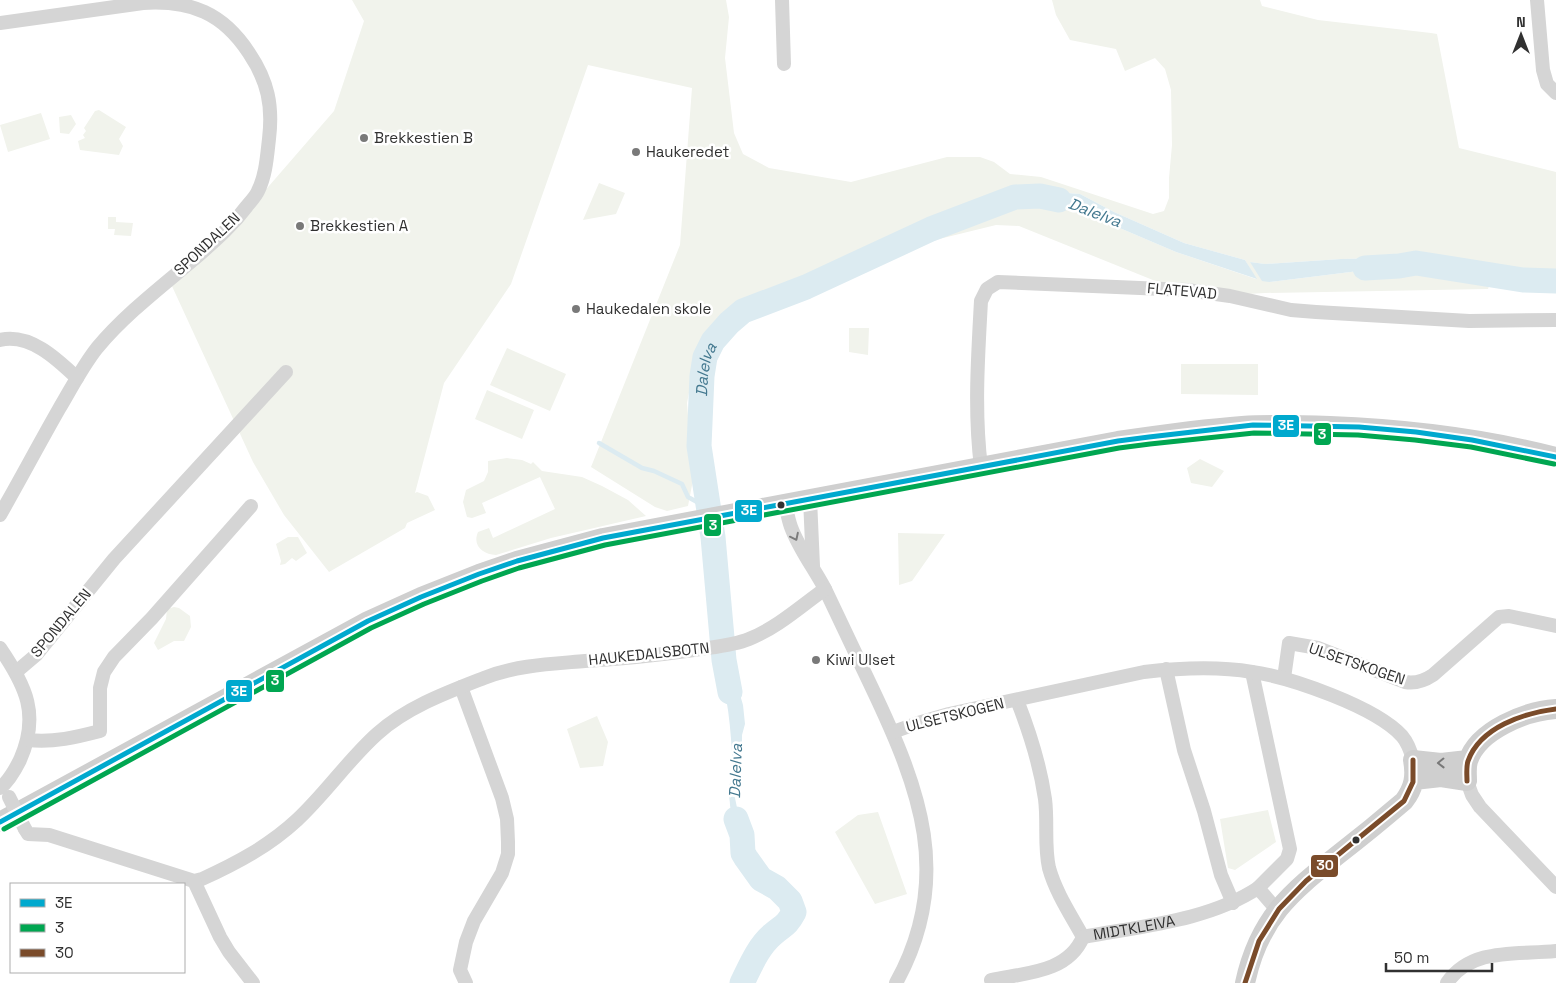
<svg xmlns="http://www.w3.org/2000/svg" width="1556" height="983" font-family="'Space Grotesk',sans-serif">
<rect width="100%" height="100%" fill="#fff"/>
<path fill="#f1f3ec" fill-rule="evenodd" d="M352 0H726L729 17 725 58 734 133 743 154 769 168 851 182 947 157H980L994 162 1010 174 1041 177 1153 214 1164 211 1169 198V178L1172 145 1171 90 1165 69 1155 58 1125 71 1116 49 1070 40 1056 15 1052 0H1260L1262 6 1318 20 1431 33 1437 34 1459 148 1556 172V276L1495 269 1488 289 1265 293 1195 297 1019 226 996 225 939 239 852 271 750 303 729 315 705 340 695 361 687 403 693 480 688 506 667 511 655 507 591 467 680 245 692 88 588 65 511 284 444 383 415 493 417 492 428 496 435 510 407 523 405 528 329 572 284 515 253 462 171 284 224 238 334 111 364 21ZM1028 190 1080 194 1114 212 1184 243 1245 260 1256 279 1176 252 1122 229 1050 203H1025ZM1386 258 1399 266 1269 282 1250 262 1265 264 1341 259Z
M99 110 126 127 119 139 123 146 119 155 80 150 78 141 85 138 83 135 86 131 84 128 95 111Z
M41 113 50 139 8 152 0 125Z
M71 115 76 124 69 134 60 133 59 117Z
M599 183 625 193 616 214 583 220Z
M108 217H116V222L133 223 131 236 114 235 115 229H108Z
M849 328H869L868 355 849 352Z
M507 348 566 374 550 411 490 385Z
M1181 364H1258V395L1181 394Z
M487 390 534 410 522 439 475 419Z
M507 458 522 460 531 464 533 462 542 471 582 477 602 486 628 500 646 516 551 538 496 555C483 554 472 546 478 532L489 528 493 538 555 509 540 477 482 503 486 513 472 518 467 517 463 502 466 490 484 481 488 472V461Z
M1200 459 1224 471 1212 487 1191 483 1187 468Z
M898 533 945 534 912 581 899 585Z
M288 537H298L307 553 296 561 292 558 285 564 280 565 281 561 276 544Z
M174 607 179 608 190 616 191 627 184 641H174L158 650 154 643 166 619 167 609Z
M597 716 608 742 603 766 580 768 567 729Z
M1268 810 1276 842 1235 870 1228 868 1220 819Z
M878 812 907 894 875 904 835 832 858 815Z"/>
<path fill="#dcebf1" d="M1028 190 1080 194 1114 212 1184 243 1245 260 1257 279 1176 252 1122 229 1050 203H1025Z
M1386 258 1399 266 1269 282 1262 281 1250 262 1265 264 1341 259Z
M716 660H730L743 705 745 724 742 735V758L738 769 735 798 741 827 746 836 748 846 746 853 738 849C743 839 735 833 733 824 731 817 731 811 730 805 730 800 728 794 729 789 729 783 733 777 733 770 731 734 729 695 716 660Z"/>
<g fill="none" stroke-linecap="round" stroke-linejoin="round">
<path stroke="#dcebf1" stroke-width="4.5" d="M599 443 642 468 654 471 682 484 688 497 697 502H707"/>
<g stroke="#dcebf1" stroke-width="25">
<path d="M1365 268 1399 266 1416 263 1523 280 1556 281"/>
<path id="s1" d="M730 692 724 660 713 537 699 446 702 376 705 357 713 341 729 323 743 311 806 287 931 229 1015 197 1040 196 1059 200"/>
<path d="M736 819 742 835 743 853 746 858 761 879 777 888 790 901 794 912C786 927 783 925 772 935 758 947 750 967 742 983"/>
</g>
<g stroke="#d5d5d5" stroke-width="14">
<path d="M782 0 784 64"/>
<path d="M1537 0 1543 70 1547 84 1556 93"/>
<path d="M0 23 143 3C191 0 223 13 249 53 268 81 273 106 269 139 267 156 266 175 258 191 256 196 251 201 247 206 233 225 217 239 200 254 165 284 126 313 97 348 82 367 71 389 59 409 39 444 20 480 0 515"/>
<path d="M0 340C30 333 57 359 77 378"/>
<path d="M981 467C974 412 978 356 981 301L987 289 998 282 1187 290 1230 296 1291 310 1316 312 1469 321 1556 320"/>
<path d="M810 499 813 566"/>
<path d="M785 503C787 511 788 519 791 527 799 549 814 568 825 589 841 622 856 655 872 688 920 789 954 878 896 983"/>
<path d="M0 648C26 686 40 715 20 760 15 770 9 781 0 788"/>
<path d="M1166 669 1184 750 1204 811 1221 875 1233 903"/>
<path d="M16 672 36 655 114 559 286 372"/>
<path d="M1252 672 1290 849 1287 859 1258 888"/>
<path d="M1284 678 1289 643 1318 648 1405 682C1416 684 1424 681 1433 675L1499 617 1509 616 1556 626"/>
<path d="M461 687 502 798 507 819 508 842V854L502 873 474 921 466 942 460 970 466 983"/>
<path d="M1017 700C1030 733 1040 764 1045 799 1048 822 1044 846 1049 868 1056 893 1071 915 1083 937"/>
<path d="M893 732 918 723 949 714 1144 672C1180 668 1217 666 1252 672 1290 677 1376 707 1402 736 1408 743 1411 752 1413 760"/>
<path d="M28 740C53 743 77 737 100 731V688L104 672 114 657 152 618 251 506"/>
<path d="M1467 781 1472 795 1480 807 1556 887"/>
<path d="M25 829 28 834 49 835 194 881 202 879C237 863 269 846 297 820 326 793 348 760 377 734 407 707 448 692 484 678 517 665 550 664 585 661 621 659 658 655 694 650 712 647 732 646 749 639 777 628 801 606 825 589"/>
<path d="M194 881 220 937 229 952 253 983"/>
<path id="s2" d="M1083 937C1141 926 1208 921 1258 888L1277 910"/>
<path d="M991 980C1024 973 1068 973 1083 937"/>
<path d="M1447 983C1471 947 1518 955 1556 951"/>
</g>
<path stroke="#cfcfcf" stroke-width="20" d="M1414 780 1441 777 1467 781C1467 774 1466 767 1468 761 1478 730 1526 711 1556 709
M0 822 368 621 421 597 479 574 517 561 603 538 1118 441C1159 435 1201 429 1242 426 1272 424 1301 425 1330 426 1407 429 1482 438 1556 457
M1245 983C1259 918 1290 893 1339 854 1361 837 1383 819 1404 801 1414 788 1416 776 1413 760L1441 763 1468 760"/>
<path stroke="#d5d5d5" stroke-width="14" d="M9 797 25 829"/>
<defs>
<path id="bus-1" d="M0 822 368 621 421 597 479 574 517 561 603 538 1118 441 1149 437 1253 425 1359 427 1416 432 1472 440 1556 457"/>
<path id="bus-2" d="M4 829 371 628 424 604 482 581 519 568 605 545 1119 448 1150 444 1254 433 1358 435 1415 440 1471 447 1554 464"/>
<path id="bus-3" d="M1467 781C1467 775 1466 767 1468 761 1480 727 1524 713 1556 709
M1245 983 1259 941 1279 909 1306 881 1404 801 1413 782V760"/>
</defs>
<use href="#bus-1" stroke="#fff" stroke-width="9"/>
<use href="#bus-2" stroke="#fff" stroke-width="9"/>
<use href="#bus-3" stroke="#fff" stroke-width="9"/>
<use href="#bus-1" stroke="#00a9ce" stroke-width="5"/>
<use href="#bus-2" stroke="#00a651" stroke-width="5"/>
<use href="#bus-3" stroke="#7a4b2a" stroke-width="5"/>
</g>
<defs><path id="oneway-chevron" d="M-2-3.5L2.5 0L-2 3.5" fill="none" stroke-width="1.6" stroke-linecap="round" stroke-linejoin="round" transform="scale(1.25)"/></defs>
<use stroke="#7b7b7b" href="#oneway-chevron" transform="translate(795 537) rotate(64)"/>
<use stroke="#787878" href="#oneway-chevron" transform="translate(1441 763) rotate(179)"/>
<g fill="#797979" stroke="#fff" stroke-width="2">
<circle cx="364" cy="138" r="5"/>
<circle cx="636" cy="152" r="5"/>
<circle cx="300" cy="226" r="5"/>
<circle cx="576" cy="309" r="5"/>
<circle cx="816" cy="660" r="5"/>
</g>
<g fill="#313131" stroke="#fff" stroke-width="2">
<circle cx="781" cy="505" r="4.5"/>
<circle cx="1356" cy="840" r="4.5"/>
</g>
<g text-anchor="middle" stroke-width="5" stroke-linejoin="round" paint-order="stroke">
<g font-size="15" fill="#313131" stroke="#fff" text-anchor="start">
<text x="374" y="143">Brekkestien B</text>
<text x="646" y="157">Haukeredet</text>
<text x="310" y="231">Brekkestien A</text>
<text x="586" y="314">Haukedalen skole</text>
<text x="826" y="665">Kiwi Ulset</text>
</g>
<g font-size="15" fill="#313131" stroke="#fff">
<text transform="translate(207 244) rotate(-43)" y="5">SPONDALEN</text>
<text transform="translate(1182 291) rotate(5)" y="5">FLATEVAD</text>
<text transform="translate(61 623) rotate(-50)" y="5">SPONDALEN</text>
<text transform="translate(649 654) rotate(-6)" y="5">HAUKEDALSBOTN</text>
<text transform="translate(1357 664) rotate(19)" y="5">ULSETSKOGEN</text>
<text transform="translate(955 715) rotate(-14)" y="5">ULSETSKOGEN</text>
<text dy="5" stroke="none"><textPath href="#s2" startOffset="52">MIDTKLEIVA</textPath></text>
</g>
<g font-size="16" font-style="italic" fill="#43788f" stroke="#fff">
<text transform="translate(1095 212) rotate(21)" y="6">Dalelva</text>
<text dy="6" stroke="none"><textPath href="#s1" startOffset="325">Dalelva</textPath></text>
<text transform="translate(735 771) rotate(-88)" y="6">Dalelva</text>
</g>
</g>
<g stroke="#fff" stroke-width="2">
<rect x="1272" y="414" width="28" height="24" rx="5" fill="#00a9ce"/>
<rect x="1313" y="422" width="19" height="24" rx="5" fill="#00a651"/>
<rect x="734" y="499" width="29" height="24" rx="5" fill="#00a9ce"/>
<rect x="703" y="513" width="19" height="24" rx="5" fill="#00a651"/>
<rect x="265" y="669" width="20" height="24" rx="5" fill="#00a651"/>
<rect x="225" y="679" width="28" height="24" rx="5" fill="#00a9ce"/>
<rect x="1310" y="854" width="29" height="24" rx="5" fill="#7a4b2a"/>
</g>
<g font-size="14" text-anchor="middle" font-weight="bold" fill="#fff">
<text x="1286" y="430">3E</text>
<text x="1322" y="439">3</text>
<text x="749" y="515">3E</text>
<text x="713" y="530">3</text>
<text x="275" y="685">3</text>
<text x="239" y="696">3E</text>
<text x="1325" y="870">30</text>
</g>
<rect x="10" y="883" width="175" height="90" fill="#ffffff" stroke="#adadad"/>
<rect x="20" y="899" width="25" height="8" fill="#00a9ce" stroke="#adadad"/>
<text x="55" y="908" font-size="15" fill="#313131">3E</text>
<rect x="20" y="924" width="25" height="8" fill="#00a651" stroke="#adadad"/>
<text x="55" y="933" font-size="15" fill="#313131">3</text>
<rect x="20" y="949" width="25" height="8" fill="#7a4b2a" stroke="#adadad"/>
<text x="55" y="958" font-size="15" fill="#313131">30</text>
<g transform="translate(1521 35)" stroke="#ffffff" stroke-width="4" paint-order="stroke">
<path d="M0-4L9 19L0 12L-9 19Z" fill="#313131"/>
<text y="-8" font-size="14" font-weight="bold" text-anchor="middle" fill="#313131">N</text>
</g>
<path d="M1386 963v8h106v-8" fill="none" stroke="#313131" stroke-width="2.5"/>
<text x="1394" y="963" font-size="15" fill="#313131" stroke="#ffffff" stroke-width="4" paint-order="stroke">50 m</text>
</svg>
